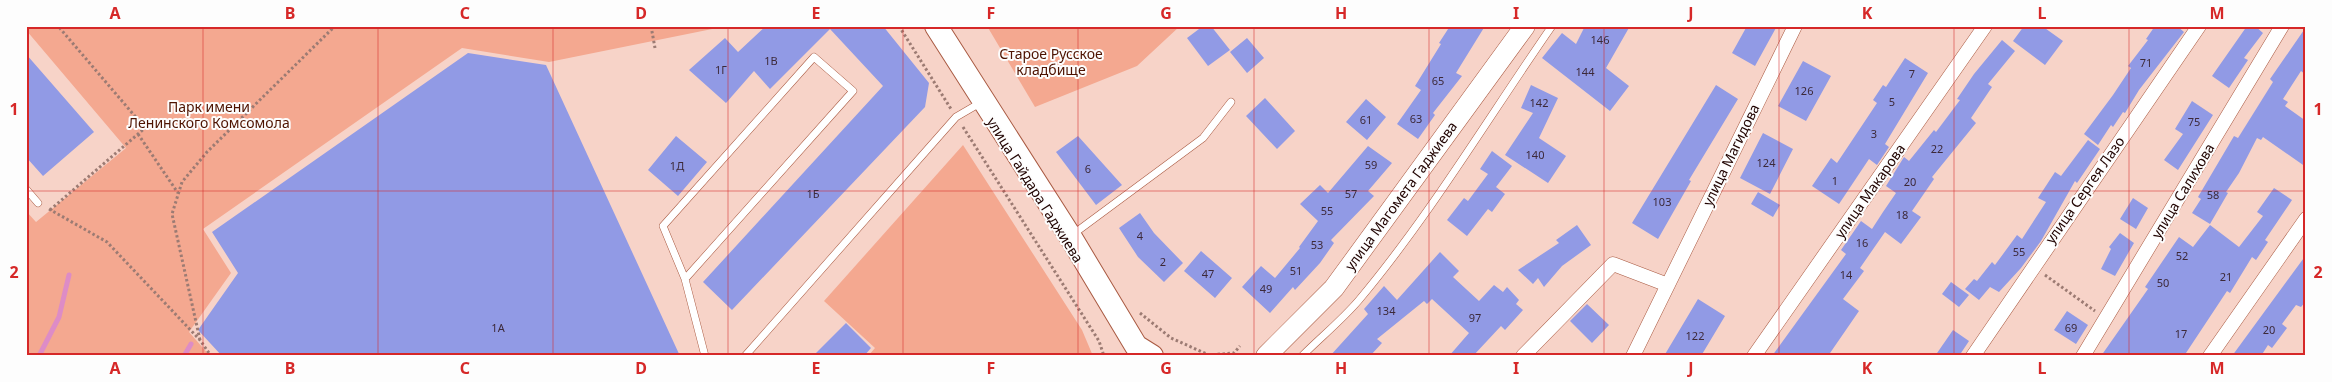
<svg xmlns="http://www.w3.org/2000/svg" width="2332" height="382" font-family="'Noto Sans',sans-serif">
<rect width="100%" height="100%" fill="#f7d3c8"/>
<path fill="#f4a890" d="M26 26H727L549 62 462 48 203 229 231 273 189 332 210 356H26V211L36 222 126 148 26 30Z
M987 26H1180L1137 66 1035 107Z
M963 145 1082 330 1093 356H868L875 348 824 301Z"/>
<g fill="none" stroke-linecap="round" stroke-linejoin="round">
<path stroke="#dd8cc6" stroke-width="5" d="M39 356 59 317 69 275
M184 356 191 344"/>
</g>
<path fill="#919ae5" d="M766 26H883L929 83 925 107 732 310 703 282 883 86 830 29 770 89 754 71 726 103 689 70 725 38 738 52Z
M1203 26H1211L1230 50 1208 66 1187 38Z
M1450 26H1485L1456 73 1462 76 1433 113 1435 115 1418 139 1397 124 1421 90 1415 86 1441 44 1439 43Z
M1585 26H1630L1606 68 1629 86 1610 111 1542 58 1562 33 1576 44Z
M1747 26H1777L1755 66 1732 53Z
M2024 26H2042L2063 41 2045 65 2013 41Z
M2155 26H2177L2184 32 2139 90 2125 113 2123 112 2113 127 2111 125 2098 145 2084 134 2113 95 2131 68 2128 66 2148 40 2146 39Z
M2247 26H2255L2263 33 2244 58 2248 60 2229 88 2212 76Z
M2306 27V75L2301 71 2283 99 2288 102 2285 106 2306 121V167L2263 137 2261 140 2257 138 2239 173 2226 192 2228 193 2210 224 2192 213 2201 199 2198 197 2234 136 2238 138 2273 82 2270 79Z
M1247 38 1264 58 1247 73 1230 52Z
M2002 40 2015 51 1988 84 1992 87 1971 118 1976 123 1932 177 1934 179 1912 211 1921 217 1901 244 1885 232 1860 268 1864 271 1843 299 1859 311 1828 356H1772L1846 254 1841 250 1861 221 1872 229 1883 212 1896 193 1886 186 1904 157 1909 161 1934 130 1936 132 1960 100 1957 99 1974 74Z
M468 53 546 65 680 356H222L198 330 238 273 212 232Z
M26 54 94 132 43 176 26 157Z
M1905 58 1928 73 1885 144 1889 147 1877 165 1869 159 1839 204 1812 186 1831 158 1837 163 1877 103 1873 100 1883 85 1886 87Z
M1803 61 1831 76 1806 121 1778 106Z
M1531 85 1558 98 1539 138 1566 156 1548 183 1505 155 1533 113 1521 108Z
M1716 85 1738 99 1689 180 1691 181 1658 239 1632 223Z
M1265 98 1295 131 1277 149 1246 116Z
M1366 99 1386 117 1367 140 1346 122Z
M2192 101 2213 115 2178 170 2164 160 2183 134 2175 129Z
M1763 133 1793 149 1770 194 1740 178Z
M676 136 707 162 678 196 648 170Z
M1078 136 1122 185 1096 205 1056 152Z
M2088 140 2100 149 2077 183 2075 181 2041 241 2021 268 1999 292 1990 287 1979 300 1965 289 1974 279 1977 281 1992 262 1995 265 2017 235 2022 239 2046 202 2038 198 2055 172 2061 176Z
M1368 146 1392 163 1368 191 1374 196 1331 240 1334 243 1320 263 1295 290 1293 287 1270 313 1242 287 1261 266 1275 278 1300 248 1299 247 1318 221 1300 204 1320 185 1328 193Z
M1492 151 1512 166 1496 187 1505 194 1492 212 1488 209 1467 236 1447 220 1464 198 1468 201 1488 174 1480 169Z
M2274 188 2292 200 2265 240 2268 242 2256 260 2252 257 2230 293 2227 291 2184 356H2101L2148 289 2145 287 2179 237 2193 247 2210 225 2239 247 2263 216 2257 212Z
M1758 192 1780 205 1773 217 1751 204Z
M2133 198 2148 208 2136 229 2120 219Z
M1140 213 1154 233 1183 263 1164 282 1138 257 1119 228Z
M1577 225 1591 245 1562 266 1544 287 1538 278 1533 284 1518 270 1559 243 1556 240Z
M2120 233 2134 243 2115 276 2101 269 2111 249 2109 247Z
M1201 251 1232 278 1215 298 1184 271Z
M1440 252 1459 271 1453 277 1479 301 1494 285 1503 292 1507 287 1519 300 1516 304 1523 310 1505 330 1501 326 1473 356H1449L1469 333 1432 299 1427 304 1424 301 1377 339 1382 343 1370 356H1330L1368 314 1364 309 1384 286 1397 300Z
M2306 255V301L2301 307 2296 305 2282 324 2287 328 2272 348 2268 345 2261 356H2232Z
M1951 282 1969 295 1959 307 1942 294Z
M1698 299 1725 316 1701 356H1664Z
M1587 304 1609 325 1592 343 1570 321Z
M2067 311 2088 325 2076 344 2054 330Z
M846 323 871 348 864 356H813Z
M1953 330 1969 341 1959 356H1935Z"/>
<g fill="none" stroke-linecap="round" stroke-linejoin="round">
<defs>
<path id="service" d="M26 189 38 203
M1072 235 1203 138 1231 102
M685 279 663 226 814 57 853 91 685 279 705 356
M745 356 956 117 980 103
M1302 356C1321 337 1342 320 1359 300 1431 214 1488 118 1552 26"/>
<path id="minor" d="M1523 356 1613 264 1668 285
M1633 356 1795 26
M1754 356 1985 26
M1973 356 2199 26
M2083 356 2282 26
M2210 356 2306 219"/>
<path id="secondary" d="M1266 356 1334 288 1525 26"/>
<path id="primary" d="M936 26 1070 236 1136 346 1152 356"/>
</defs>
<use href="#service" stroke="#a95a42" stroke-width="8"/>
<use href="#minor" stroke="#a95a42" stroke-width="15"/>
<use href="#secondary" stroke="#a95a42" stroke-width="21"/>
<use href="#primary" stroke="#a95a42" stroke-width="24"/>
<path stroke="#9c7b73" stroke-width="3" stroke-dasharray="2.5 2.5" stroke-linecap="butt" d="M651 26 655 48
M899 26 951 109
M963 127 1099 341 1104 356
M138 134 178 193
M49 209 107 242 200 340 211 356
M50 210 145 128 58 26
M2045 275 2095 311
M1140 313 1171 338 1209 355 1234 353 1240 346
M200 340 172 214 182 182 207 152 335 26"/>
<use href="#service" stroke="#fff" stroke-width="7"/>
<use href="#minor" stroke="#fff" stroke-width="14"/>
<use href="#secondary" stroke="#fff" stroke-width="20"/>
<use href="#primary" stroke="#fff" stroke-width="22"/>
</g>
<path fill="none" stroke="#d62828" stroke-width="1" stroke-opacity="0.55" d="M203 26V356M378 26V356M553 26V356M728 26V356M903 26V356M1078 26V356M1254 26V356M1429 26V356M1604 26V356M1779 26V356M1954 26V356M2129 26V356M26 191H2306"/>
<g text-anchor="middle" stroke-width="4" stroke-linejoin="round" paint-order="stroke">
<g font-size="11" fill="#3c2939">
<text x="1600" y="44">146</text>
<text x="771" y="65">1В</text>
<text x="2146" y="67">71</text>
<text x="721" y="74">1Г</text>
<text x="1585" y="76">144</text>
<text x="1912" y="78">7</text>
<text x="1438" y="85">65</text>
<text x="1804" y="95">126</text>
<text x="1892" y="106">5</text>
<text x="1539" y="107">142</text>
<text x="1416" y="123">63</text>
<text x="1366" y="124">61</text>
<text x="2194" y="126">75</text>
<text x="1874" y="138">3</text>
<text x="1937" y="153">22</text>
<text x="1535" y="159">140</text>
<text x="1766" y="167">124</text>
<text x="1371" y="169">59</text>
<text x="677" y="170">1Д</text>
<text x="1088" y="173">6</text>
<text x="1835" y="185">1</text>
<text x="1910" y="186">20</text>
<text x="813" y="198">1Б</text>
<text x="1351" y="198">57</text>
<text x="2213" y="199">58</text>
<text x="1662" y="206">103</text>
<text x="1327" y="215">55</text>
<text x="1902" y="219">18</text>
<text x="1140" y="240">4</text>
<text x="1862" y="247">16</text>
<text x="1317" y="249">53</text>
<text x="2019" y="256">55</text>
<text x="2182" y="260">52</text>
<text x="1163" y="266">2</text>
<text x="1296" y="275">51</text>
<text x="1208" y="278">47</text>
<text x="1846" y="279">14</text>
<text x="2226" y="281">21</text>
<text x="2163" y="287">50</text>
<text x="1266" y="293">49</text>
<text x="1386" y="315">134</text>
<text x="1475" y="322">97</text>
<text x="498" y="332">1А</text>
<text x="2071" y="332">69</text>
<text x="2269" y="334">20</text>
<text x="2181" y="338">17</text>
<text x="1695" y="340">122</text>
</g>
<g font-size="14" fill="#4e1301" stroke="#fdfdfd">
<text x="1051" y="59">Старое Русское<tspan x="1051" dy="16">кладбище</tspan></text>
<text x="209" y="112">Парк имени<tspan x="209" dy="16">Ленинского Комсомола</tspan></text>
</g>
<g font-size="14" fill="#200300" stroke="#fdfdfd">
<text transform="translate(1731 155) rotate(-64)" y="5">улица Магидова</text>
<text transform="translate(1035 190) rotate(58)" y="5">улица Гайдара Гаджиева</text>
<text transform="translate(2085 190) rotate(-55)" y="5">улица Сергея Лазо</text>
<text transform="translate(1870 191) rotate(-55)" y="5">улица Макарова</text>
<text transform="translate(2183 191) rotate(-59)" y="5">улица Салихова</text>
<text transform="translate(1401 196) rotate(-54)" y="5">улица Магомета Гаджиева</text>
</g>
</g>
<rect width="2332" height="382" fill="none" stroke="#fdfdfd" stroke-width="55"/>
<rect x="28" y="28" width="2276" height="326" fill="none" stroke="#d62828" stroke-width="2"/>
<g font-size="16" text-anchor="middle" font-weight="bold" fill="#d62828">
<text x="115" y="19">A</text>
<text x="290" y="19">B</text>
<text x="465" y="19">C</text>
<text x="641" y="19">D</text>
<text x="816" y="19">E</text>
<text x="991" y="19">F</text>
<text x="1166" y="19">G</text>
<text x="1341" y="19">H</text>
<text x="1516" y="19">I</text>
<text x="1691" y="19">J</text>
<text x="1867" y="19">K</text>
<text x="2042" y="19">L</text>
<text x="2217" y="19">M</text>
<text x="14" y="115">1</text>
<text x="2318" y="115">1</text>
<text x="14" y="278">2</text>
<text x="2318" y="278">2</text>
<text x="115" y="374">A</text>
<text x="290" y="374">B</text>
<text x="465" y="374">C</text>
<text x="641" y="374">D</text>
<text x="816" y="374">E</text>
<text x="991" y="374">F</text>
<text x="1166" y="374">G</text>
<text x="1341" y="374">H</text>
<text x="1516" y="374">I</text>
<text x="1691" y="374">J</text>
<text x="1867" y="374">K</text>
<text x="2042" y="374">L</text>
<text x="2217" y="374">M</text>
</g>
</svg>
